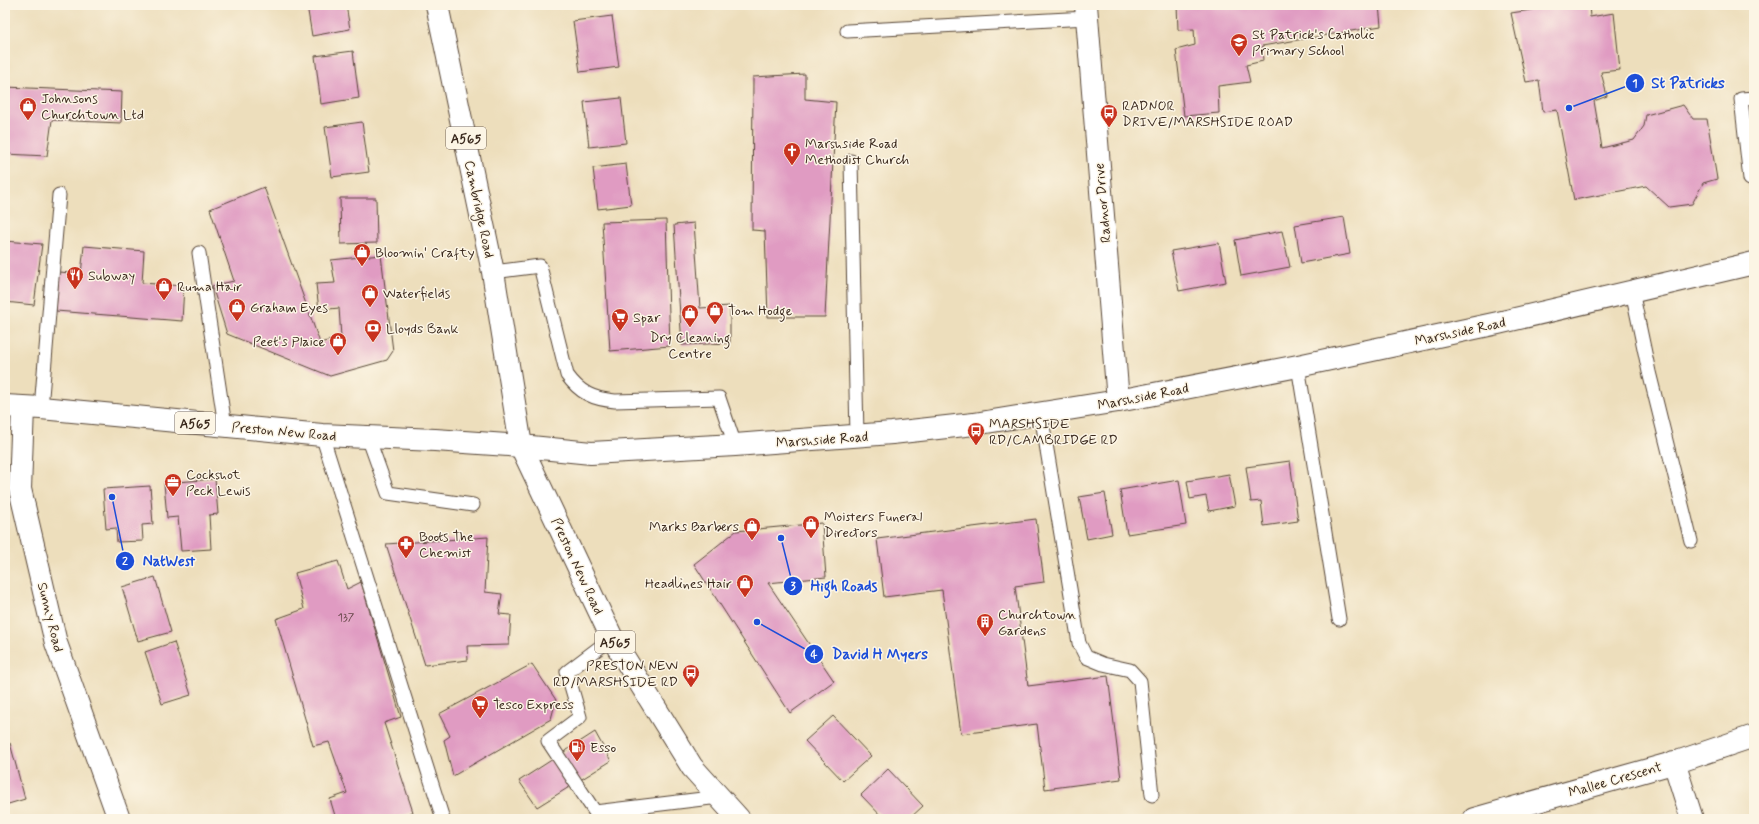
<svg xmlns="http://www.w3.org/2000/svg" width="1759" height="824" font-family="Mynerve,sans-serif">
<rect width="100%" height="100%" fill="#fcf5e5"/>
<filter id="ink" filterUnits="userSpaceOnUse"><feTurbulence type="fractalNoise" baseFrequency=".025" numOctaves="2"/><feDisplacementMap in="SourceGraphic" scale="8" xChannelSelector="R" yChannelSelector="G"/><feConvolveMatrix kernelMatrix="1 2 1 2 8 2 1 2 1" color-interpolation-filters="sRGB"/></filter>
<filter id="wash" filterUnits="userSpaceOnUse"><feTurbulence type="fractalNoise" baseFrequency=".012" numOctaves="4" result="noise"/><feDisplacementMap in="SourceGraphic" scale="16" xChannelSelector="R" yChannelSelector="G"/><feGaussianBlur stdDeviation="0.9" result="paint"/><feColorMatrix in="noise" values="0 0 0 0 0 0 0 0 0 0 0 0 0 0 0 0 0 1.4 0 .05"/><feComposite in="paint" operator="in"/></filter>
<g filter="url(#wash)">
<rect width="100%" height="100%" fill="#eddebc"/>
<g id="blocks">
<path fill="#e09bc2" d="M307 5H346L350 29 312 36Z
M1177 5H1379L1381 26 1262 46 1263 61 1246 65 1250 82 1218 86 1219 113 1184 116 1176 50 1195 45 1194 29 1178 30Z
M1564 5H1589L1590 17 1614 13 1620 70 1601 72 1607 96 1594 101 1602 148 1634 140 1644 126 1646 115 1683 105 1693 119H1707L1717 179 1703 183 1692 204 1669 207 1646 186 1574 200 1557 110 1543 112 1539 80 1526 82 1511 13Z
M612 16 619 67 580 72 573 21Z
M353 51 359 98 321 104 315 56Z
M805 74V99L836 102 825 317H768L765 231 752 230 753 77Z
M5 87 122 92 121 123 52 120 47 156 5 154Z
M621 98 626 143 589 147 584 102Z
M362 122 369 172 332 177 325 127Z
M626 164 631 205 598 209 593 168Z
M264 187 320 343 341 337 339 308 319 310 316 284 335 283 331 260 381 255 393 351 387 360 330 376 227 334 212 286 234 281 210 209Z
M340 198H376L377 243 341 244Z
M1344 217 1350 254 1301 263 1295 225Z
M666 220 670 346 610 351 602 222Z
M694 223 700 308 730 306V343L682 345 674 225Z
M1282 231 1290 267 1241 276 1235 240Z
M5 241 42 244 34 305 5 302Z
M1219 243 1226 282 1179 291 1171 251Z
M84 246 144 251 142 283 184 286 182 321 56 311 59 272 81 274Z
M1290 461 1298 521 1264 526 1261 501 1251 502 1246 467Z
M1229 474 1235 506 1209 511 1206 496 1190 499 1187 481Z
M215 479 218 514 209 515 211 549 181 551 178 517 167 518 164 483Z
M1179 480 1186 525 1127 534 1120 490Z
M150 486 153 524 142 525 143 541 117 542 116 528 106 529 103 489Z
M1105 493 1112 534 1087 539 1079 497Z
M1036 519 1044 582 1015 586 1028 686 1108 676 1121 779 1045 789 1037 724 961 734 942 590 884 597 877 539Z
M822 523 826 577 768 583 834 681 790 713 694 564 736 531Z
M488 537 485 592 502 594 499 614 511 615 509 645 467 646 468 660 425 665 386 544Z
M338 561 347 589 361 582 401 717 384 723 413 812 392 819H336L330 799 347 793 329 742 313 746 276 619 304 609 295 573Z
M155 577 171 632 138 641 122 587Z
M174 642 191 695 162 704 145 652Z
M532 664 556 700 551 719 453 776 444 740 450 736 439 714Z
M833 716 871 756 843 781 805 741Z
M595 732 611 761 537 807 519 781Z
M10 743 25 799 5 805V745Z
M888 769 923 806 909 819H884L861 795Z"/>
</g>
</g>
<g filter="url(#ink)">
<use href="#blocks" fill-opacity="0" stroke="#564536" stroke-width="1"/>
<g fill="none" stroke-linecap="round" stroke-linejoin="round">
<defs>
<path id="lane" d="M847 31 1087 18
M1754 98 1741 99 1750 179 1754 178
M851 161 857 436
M199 253 225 426
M493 272 540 266 567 375C580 393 593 399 615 401L719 398 735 445
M1632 291 1649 372 1691 541
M1298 366 1339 619
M41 408 59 195
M1041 414 1079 643 1086 657 1103 664 1130 670 1140 681 1152 795
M322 435 443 819
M368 437 388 493 473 505
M612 638 567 672 580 717 548 741 595 812 719 797"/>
<path id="street" d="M1086 5 1118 401
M23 408 20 489 56 643 119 819
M1674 762 1692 819
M1474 819 1680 761 1754 736"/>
<path id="secondary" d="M521 446 591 453 735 445 892 433 974 424 1118 401 1298 366 1498 323 1754 263"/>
<path id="primary" d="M5 406 41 408 322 435 435 440 521 446"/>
<path id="highway" d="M437 5 493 272 521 446 612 638 692 767 739 819"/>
</defs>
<use href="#lane" stroke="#564536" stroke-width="15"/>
<use href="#street" stroke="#564536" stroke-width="24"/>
<use href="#secondary" stroke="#564536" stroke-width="24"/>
<use href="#primary" stroke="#564536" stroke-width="24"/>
<use href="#highway" stroke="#564536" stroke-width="24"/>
<use href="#lane" stroke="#fff" stroke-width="13"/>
<use href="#street" stroke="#fff" stroke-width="22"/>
<use href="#secondary" stroke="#fff" stroke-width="22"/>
<use href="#primary" stroke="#fff" stroke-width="22"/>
<use href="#highway" stroke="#fff" stroke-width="22"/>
</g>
</g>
<defs>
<symbol id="school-pin" viewBox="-11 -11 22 30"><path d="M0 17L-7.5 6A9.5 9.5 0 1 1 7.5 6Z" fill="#c8321e" stroke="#fcf5e5"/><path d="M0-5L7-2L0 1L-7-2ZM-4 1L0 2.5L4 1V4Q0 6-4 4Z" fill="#fff"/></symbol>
<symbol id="shop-pin" viewBox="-11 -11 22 30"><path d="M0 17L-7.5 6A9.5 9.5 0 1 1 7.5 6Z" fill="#c8321e" stroke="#fcf5e5"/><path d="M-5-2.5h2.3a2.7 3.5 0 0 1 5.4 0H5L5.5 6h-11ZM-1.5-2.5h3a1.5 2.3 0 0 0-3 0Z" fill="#fff"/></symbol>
<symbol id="bus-pin" viewBox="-11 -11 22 30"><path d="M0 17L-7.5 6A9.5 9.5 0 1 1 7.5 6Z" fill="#c8321e" stroke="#fcf5e5"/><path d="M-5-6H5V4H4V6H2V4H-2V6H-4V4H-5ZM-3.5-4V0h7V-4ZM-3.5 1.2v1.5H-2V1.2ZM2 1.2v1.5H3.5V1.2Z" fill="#fff"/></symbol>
<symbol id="church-pin" viewBox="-11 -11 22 30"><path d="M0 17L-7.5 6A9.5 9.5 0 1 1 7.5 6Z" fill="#c8321e" stroke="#fcf5e5"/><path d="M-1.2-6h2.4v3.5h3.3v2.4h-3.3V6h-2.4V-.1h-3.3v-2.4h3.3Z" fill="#fff"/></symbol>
<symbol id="restaurant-pin" viewBox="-11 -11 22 30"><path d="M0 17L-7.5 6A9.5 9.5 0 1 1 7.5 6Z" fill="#c8321e" stroke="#fcf5e5"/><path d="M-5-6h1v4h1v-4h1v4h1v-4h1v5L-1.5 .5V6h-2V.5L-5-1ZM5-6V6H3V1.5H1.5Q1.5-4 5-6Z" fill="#fff"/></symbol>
<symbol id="supermarket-pin" viewBox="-11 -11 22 30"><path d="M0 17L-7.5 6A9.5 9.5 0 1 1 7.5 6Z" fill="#c8321e" stroke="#fcf5e5"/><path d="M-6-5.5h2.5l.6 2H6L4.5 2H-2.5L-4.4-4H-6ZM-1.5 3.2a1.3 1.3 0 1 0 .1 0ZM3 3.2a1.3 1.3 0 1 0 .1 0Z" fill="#fff"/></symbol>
<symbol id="bank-pin" viewBox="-11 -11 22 30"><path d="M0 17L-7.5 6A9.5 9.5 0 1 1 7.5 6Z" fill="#c8321e" stroke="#fcf5e5"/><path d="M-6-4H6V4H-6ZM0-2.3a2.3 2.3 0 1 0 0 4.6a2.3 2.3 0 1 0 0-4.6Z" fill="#fff"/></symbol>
<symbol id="office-pin" viewBox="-11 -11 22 30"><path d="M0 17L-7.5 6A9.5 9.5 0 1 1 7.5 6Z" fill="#c8321e" stroke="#fcf5e5"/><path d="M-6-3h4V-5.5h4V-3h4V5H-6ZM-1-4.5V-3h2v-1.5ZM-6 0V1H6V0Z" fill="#fff"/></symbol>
<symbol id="pharmacy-pin" viewBox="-11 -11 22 30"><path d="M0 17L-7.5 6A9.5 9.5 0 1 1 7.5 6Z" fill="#c8321e" stroke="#fcf5e5"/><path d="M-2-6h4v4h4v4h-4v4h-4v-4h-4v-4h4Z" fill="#fff"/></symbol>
<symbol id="building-pin" viewBox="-11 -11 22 30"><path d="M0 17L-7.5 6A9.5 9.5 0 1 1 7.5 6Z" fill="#c8321e" stroke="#fcf5e5"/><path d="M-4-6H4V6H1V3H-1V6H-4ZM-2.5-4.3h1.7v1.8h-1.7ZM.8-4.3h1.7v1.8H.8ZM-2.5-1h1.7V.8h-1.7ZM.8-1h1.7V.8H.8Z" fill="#fff"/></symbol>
<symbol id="fuel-pin" viewBox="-11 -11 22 30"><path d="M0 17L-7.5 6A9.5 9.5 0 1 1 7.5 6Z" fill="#c8321e" stroke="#fcf5e5"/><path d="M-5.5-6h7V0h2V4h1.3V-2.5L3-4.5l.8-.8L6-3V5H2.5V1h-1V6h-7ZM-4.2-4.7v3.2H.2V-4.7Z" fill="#fff"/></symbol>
</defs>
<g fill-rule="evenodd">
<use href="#school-pin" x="1229" y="32" width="20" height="27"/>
<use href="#shop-pin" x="18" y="96" width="20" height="27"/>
<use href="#bus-pin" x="1099" y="103" width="20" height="27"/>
<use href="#church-pin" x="782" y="141" width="20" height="27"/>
<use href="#shop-pin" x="352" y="242" width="20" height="27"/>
<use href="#restaurant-pin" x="65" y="265" width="20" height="27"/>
<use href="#shop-pin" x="154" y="276" width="20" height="27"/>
<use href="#shop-pin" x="360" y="283" width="20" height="27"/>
<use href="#shop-pin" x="227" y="297" width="20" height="27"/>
<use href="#shop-pin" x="705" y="300" width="20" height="27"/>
<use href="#shop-pin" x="680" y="303" width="20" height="27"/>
<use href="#supermarket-pin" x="610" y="307" width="20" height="27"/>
<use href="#bank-pin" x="363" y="318" width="20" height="27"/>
<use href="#shop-pin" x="328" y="331" width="20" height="27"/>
<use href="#bus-pin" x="966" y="421" width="20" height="27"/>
<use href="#office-pin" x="163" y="472" width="20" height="27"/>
<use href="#shop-pin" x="801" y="514" width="20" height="27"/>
<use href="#shop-pin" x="742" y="516" width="20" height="27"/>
<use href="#pharmacy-pin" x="396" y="534" width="20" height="27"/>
<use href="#shop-pin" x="735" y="573" width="20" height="27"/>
<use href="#building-pin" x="975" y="612" width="20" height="27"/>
<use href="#bus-pin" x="681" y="663" width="20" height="27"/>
<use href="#supermarket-pin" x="470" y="694" width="20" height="27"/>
<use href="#fuel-pin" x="567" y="737" width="20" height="27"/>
</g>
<g text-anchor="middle" stroke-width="3" stroke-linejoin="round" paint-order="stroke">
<g font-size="12" fill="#644647">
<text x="346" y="621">137</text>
</g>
<g fill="#fcf5e5" stroke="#75675a" stroke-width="1">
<rect x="446" y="127" width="40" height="22" rx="3"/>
<rect x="175" y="412" width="40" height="22" rx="3"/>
<rect x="595" y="631" width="40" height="22" rx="3"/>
</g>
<g font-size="13" font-weight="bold" fill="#3b2a1e">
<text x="466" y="143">A565</text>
<text x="195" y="428">A565</text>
<text x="615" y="647">A565</text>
</g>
<g font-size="14" fill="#3b2a1e" stroke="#fcf5e5" text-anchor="start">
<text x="1252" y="39">St Patrick's Catholic<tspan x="1252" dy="16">Primary School</tspan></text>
<text x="41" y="103">Johnsons<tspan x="41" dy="16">Churchtown Ltd</tspan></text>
<text x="1122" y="110">RADNOR<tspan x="1122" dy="16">DRIVE/MARSHSIDE ROAD</tspan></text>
<text x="805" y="148">Marshside Road<tspan x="805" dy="16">Methodist Church</tspan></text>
<text x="375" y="257">Bloomin' Crafty</text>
<text x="88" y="280">Subway</text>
<text x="177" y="291">Ruma Hair</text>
<text x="383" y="298">Waterfields</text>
<text x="250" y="312">Graham Eyes</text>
<text x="728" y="315">Tom Hodge</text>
<text x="633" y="322">Spar</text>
<text x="386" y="333">Lloyds Bank</text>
<text x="690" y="342" text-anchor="middle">Dry Cleaning<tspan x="690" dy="16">Centre</tspan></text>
<text x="325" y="346" text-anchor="end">Peet's Plaice</text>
<text x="989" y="428">MARSHSIDE<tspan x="989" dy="16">RD/CAMBRIDGE RD</tspan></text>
<text x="186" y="479">Cockshot<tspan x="186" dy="16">Peck Lewis</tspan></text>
<text x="824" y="521">Moisters Funeral<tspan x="824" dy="16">Directors</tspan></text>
<text x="739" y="531" text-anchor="end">Marks Barbers</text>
<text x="419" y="541">Boots The<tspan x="419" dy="16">Chemist</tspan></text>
<text x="732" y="588" text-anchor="end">Headlines Hair</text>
<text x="998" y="619">Churchtown<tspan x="998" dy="16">Gardens</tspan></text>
<text x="678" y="670" text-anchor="end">PRESTON NEW<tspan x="678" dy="16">RD/MARSHSIDE RD</tspan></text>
<text x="493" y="709">Tesco Express</text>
<text x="590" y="752">Esso</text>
</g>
<g font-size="14" fill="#3b2a1e" stroke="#fcf5e5">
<text transform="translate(1102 203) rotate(-95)" y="5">Radnor Drive</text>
<text transform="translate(480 209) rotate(78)" y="5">Cambridge Road</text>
<text transform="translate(1460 331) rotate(-12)" y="5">Marshside Road</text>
<text transform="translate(1143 396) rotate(-11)" y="5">Marshside Road</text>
<text transform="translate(284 431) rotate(5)" y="5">Preston New Road</text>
<text transform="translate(822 439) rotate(-4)" y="5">Marshside Road</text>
<text transform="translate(578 566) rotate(65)" y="5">Preston New Road</text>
<text transform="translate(51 617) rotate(76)" y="5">Sunny Road</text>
<text transform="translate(1615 779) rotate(-16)" y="5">Mallee Crescent</text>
</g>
</g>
<path fill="none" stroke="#1d4ed8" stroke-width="1.5" d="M1569 108L1635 83M112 497L125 561M781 538L793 586M757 622L814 654"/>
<g fill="#1d4ed8" stroke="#fcf5e5" stroke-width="1.5">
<circle cx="1569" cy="108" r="4"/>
<circle cx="112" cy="497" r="4"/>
<circle cx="781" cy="538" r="4"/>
<circle cx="757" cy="622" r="4"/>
<circle cx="1635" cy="83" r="10"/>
<circle cx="125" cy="561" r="10"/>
<circle cx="793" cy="586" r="10"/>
<circle cx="814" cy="654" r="10"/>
</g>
<g font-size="12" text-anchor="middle" font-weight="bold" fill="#fff">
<text x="1635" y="87">1</text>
<text x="125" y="565">2</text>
<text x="793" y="590">3</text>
<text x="814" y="658">4</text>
</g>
<g font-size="15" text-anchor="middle" font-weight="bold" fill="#1d4ed8" stroke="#fcf5e5" stroke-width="3" stroke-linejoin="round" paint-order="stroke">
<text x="1688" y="88">St Patricks</text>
<text x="169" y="566">NatWest</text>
<text x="844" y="591">High Roads</text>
<text x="880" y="659">David H Myers</text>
</g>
<rect width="1759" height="824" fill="none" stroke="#fcf5e5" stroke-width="20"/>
</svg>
